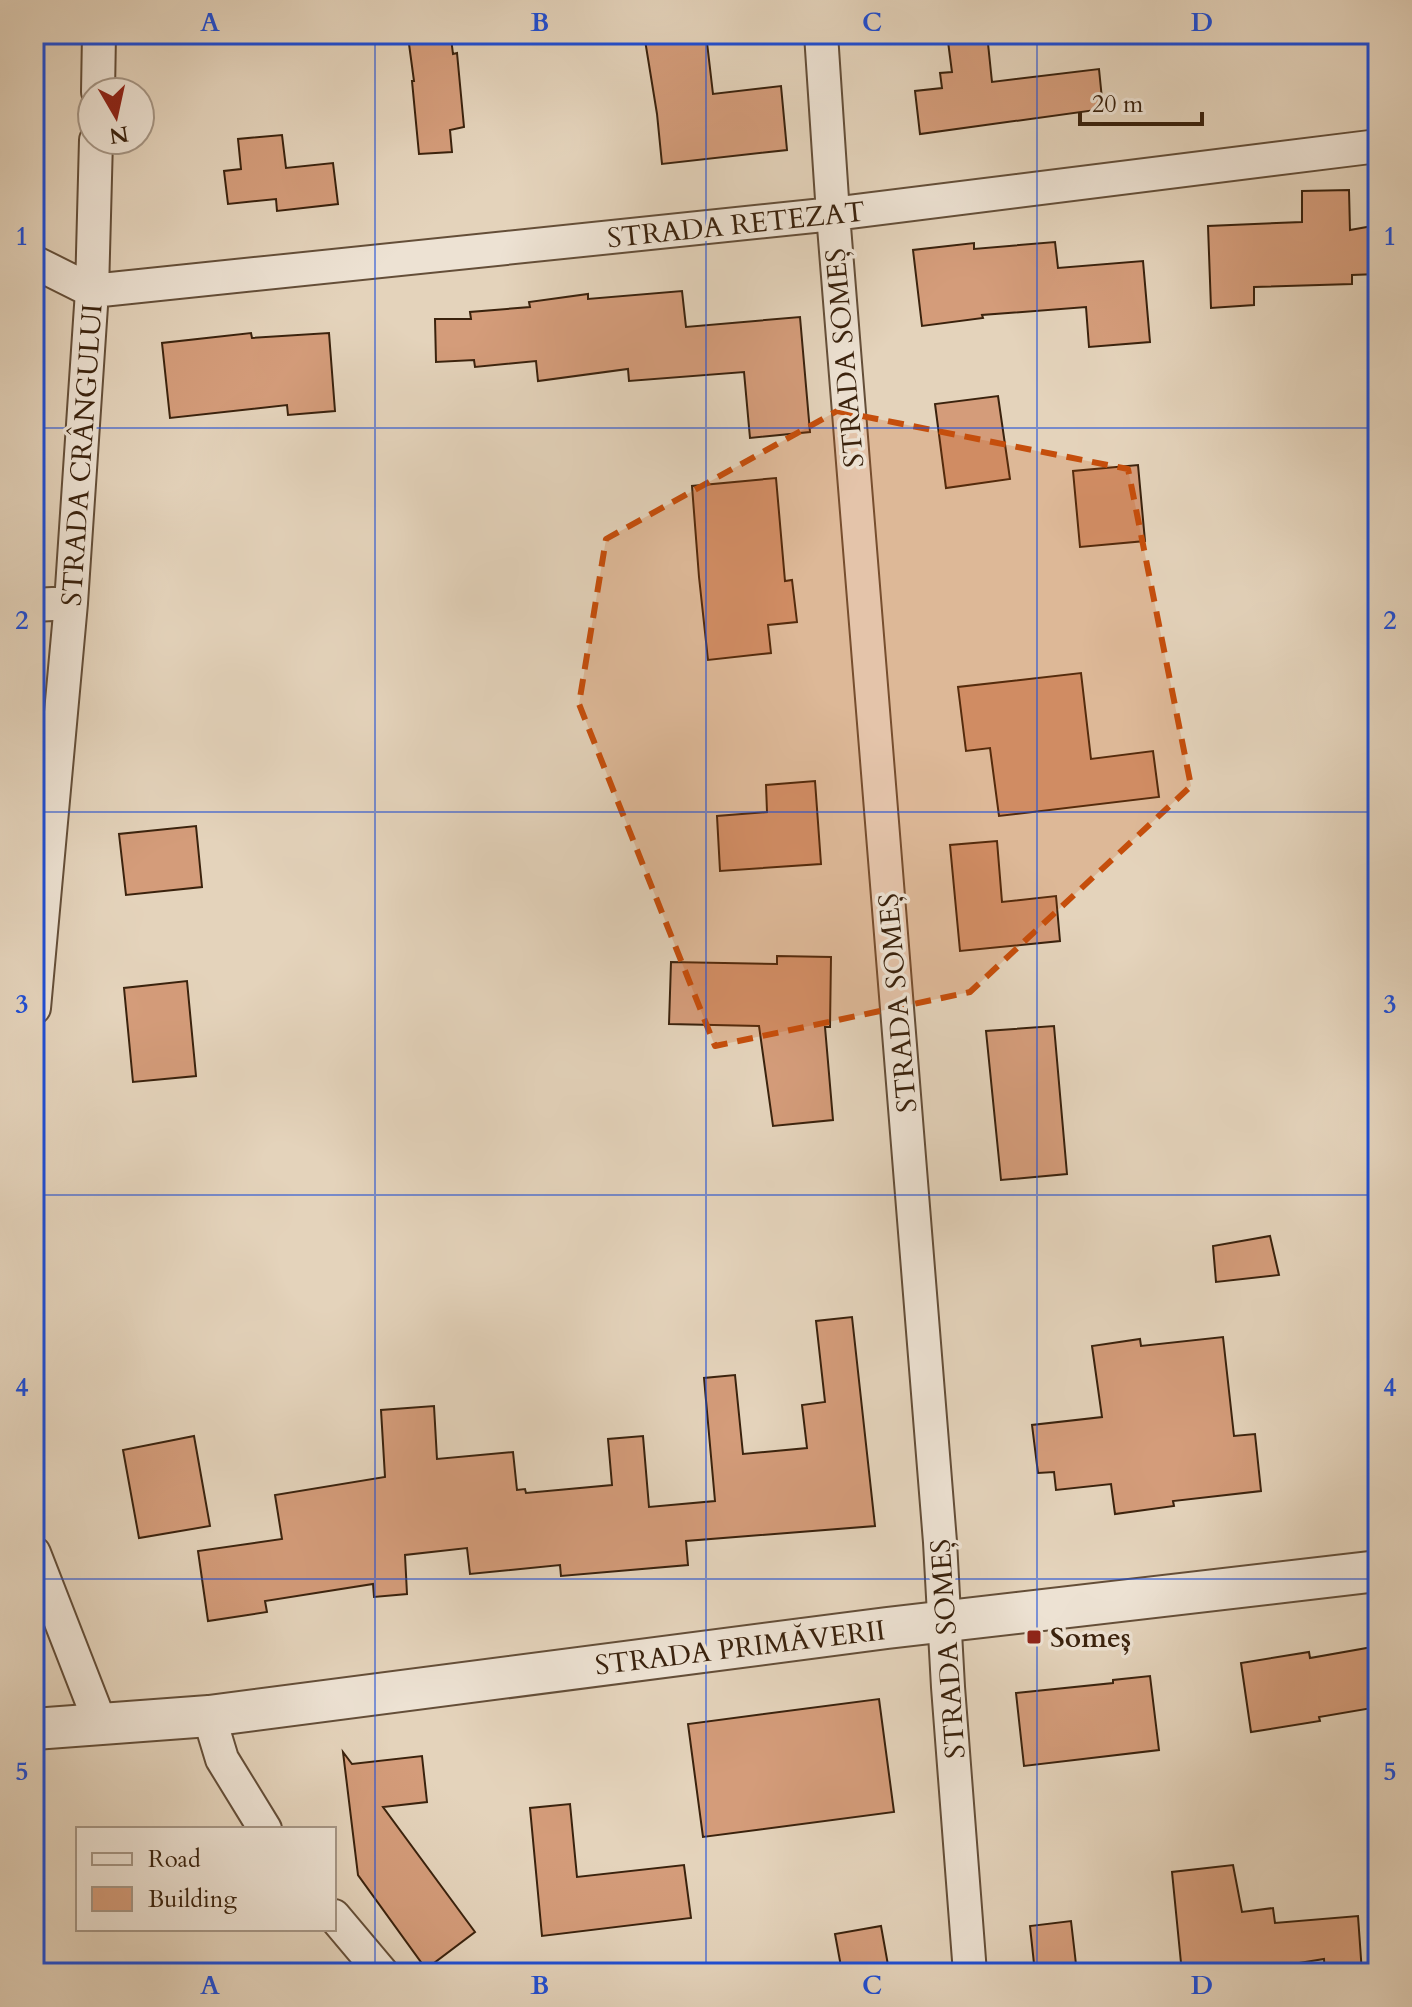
<svg xmlns="http://www.w3.org/2000/svg" width="1412" height="2007" font-family="Cardo,serif">
<rect width="100%" height="100%" fill="#e4d3bb"/>
<filter id="stains"><feTurbulence type="fractalNoise" baseFrequency=".0025" numOctaves="4"/><feColorMatrix values="0 0 0 0 .2 0 0 0 0 .09 0 0 0 0 .02 0 0 0 .5 -.17"/></filter>
<radialGradient id="worn" r=".72"><stop offset=".6" stop-color="#630" stop-opacity="0"/><stop offset="1" stop-color="#630" stop-opacity=".3"/></radialGradient>
<path fill="#d49c7a" stroke="#3a220d" stroke-width="2" d="M644 34H706L713 94 781 86 787 150 662 164 657 114Z
M947 34H987L992 82 1099 69 1103 109 920 134 915 91 942 88 940 73 952 72Z
M451 38 453 54 457 53 464 127 450 130 452 152 419 154 412 81H414L409 44Z
M282 135 286 168 333 163 338 204 277 211 276 199 228 204 224 171 241 169 238 139Z
M1349 190 1350 230 1378 225V274L1352 275V284L1254 287V305L1211 308 1208 226 1302 222V191Z
M1055 242 1058 268 1143 261 1150 342 1089 347 1086 307 982 315 983 318 922 326 913 250 974 243V249Z
M682 291 686 327 800 317 810 432 750 438 744 372 629 381 628 369 538 381 536 361 475 367 474 360 436 362 435 319H471L470 312 530 307 529 302 588 294V299Z
M251 333 252 338 329 333 335 411 288 415 287 405 170 418 162 343Z
M998 396 1010 479 946 488 935 404Z
M1138 465 1145 541 1080 547 1073 471Z
M776 478 785 581 792 580 797 622 768 625 771 653 708 660 699 577 692 486Z
M1081 673 1091 759 1153 751 1159 797 999 816 990 748 966 751 958 687Z
M815 781 821 864 720 871 717 816 767 812 766 785Z
M196 826 202 887 126 895 119 834Z
M997 841 1002 902 1056 896 1060 941 960 951 950 845Z
M777 956 831 957 830 1027H825L833 1120 773 1126 759 1026 669 1024 671 962 777 964Z
M187 981 196 1076 133 1082 124 988Z
M1054 1026 1067 1174 1001 1180 986 1031Z
M1270 1236 1279 1275 1216 1282 1213 1246Z
M852 1317 875 1526 686 1541 688 1565 561 1576 560 1565 470 1574 467 1548 405 1555 407 1594 374 1597 373 1584 265 1601 267 1612 208 1621 198 1551 282 1539 275 1495 385 1477 381 1410 434 1406 437 1459 513 1452 517 1490 525 1489 526 1493 612 1485 608 1439 643 1436 649 1507 715 1501 704 1378 735 1375 743 1454 807 1448 802 1405 825 1402 816 1321Z
M1223 1337 1234 1436 1255 1434 1261 1491 1173 1501 1174 1506 1115 1514 1111 1484 1056 1490 1054 1472 1038 1473 1032 1425 1102 1417 1092 1346 1140 1339 1141 1346Z
M194 1436 210 1526 139 1538 123 1450Z
M1378 1646V1707L1319 1717 1320 1721 1251 1732 1241 1663 1309 1652 1310 1658Z
M1150 1676 1159 1750 1024 1766 1016 1693 1113 1683V1680Z
M879 1699 894 1812 703 1837 688 1724Z
M343 1752 352 1764 422 1756 427 1802 383 1807 475 1932 426 1969 358 1875Z
M570 1804 577 1877 684 1865 691 1918 542 1936 530 1808Z
M1233 1865 1242 1912 1273 1908 1275 1923 1358 1916 1362 1973H1325L1324 1959 1237 1973H1182L1172 1872Z
M1071 1921 1077 1973H1035L1030 1926Z
M881 1926 888 1965 842 1972 835 1934Z"/>
<g fill="none" stroke-linecap="round" stroke-linejoin="round">
<defs>
<path id="minor" d="M821 34 833 214 940 1542 948 1687 970 1973
M98 92 99 34
M34 262 92 291
M92 291 833 214 1378 146
M34 605 71 603
M34 1008 71 603 92 291 96 140
M34 1553 101 1725
M209 1716 222 1759 265 1829
M334 1916 382 1973"/>
<path id="tertiary" d="M34 1729 209 1716 887 1628 1378 1571"/>
</defs>
<use href="#minor" stroke="#644e38" stroke-width="36"/>
<use href="#tertiary" stroke="#644e38" stroke-width="44"/>
<use href="#minor" stroke="#ede2d3" stroke-width="32"/>
<use href="#tertiary" stroke="#ede2d3" stroke-width="40"/>
</g>
<path fill="#c54e0c" fill-opacity="0.2" stroke="#c54e0c" stroke-width="6" stroke-dasharray="16 10" stroke-linejoin="round" d="M837 411 1128 469 1191 786 970 992 715 1046 579 704 606 539Z"/>
<path fill="none" stroke="#1d4ed8" stroke-width="2" stroke-opacity="0.55" d="M375 34V1973M706 34V1973M1037 34V1973M34 428H1378M34 812H1378M34 1195H1378M34 1579H1378"/>
<rect fill="#8f2418" stroke="#ede2d3" stroke-width="3" x="1026" y="1629" width="16" height="16" rx="4"/>
<g text-anchor="middle" stroke-width="7" stroke-linejoin="round" paint-order="stroke">
<g font-size="28" fill="#3a220d" stroke="#ede2d3">
<text transform="translate(736 224) rotate(-6)" y="10">STRADA RETEZAT</text>
<text transform="translate(844 358) rotate(-95)" y="10">STRADA SOMEȘ</text>
<text transform="translate(81 455) rotate(-86)" y="10">STRADA CRÂNGULUI</text>
<text transform="translate(897 1003) rotate(-95)" y="10">STRADA SOMEȘ</text>
<text transform="translate(740 1647) rotate(-7)" y="10">STRADA PRIMĂVERII</text>
<text transform="translate(947 1649) rotate(-94)" y="10">STRADA SOMEȘ</text>
</g>
<g font-size="28" font-weight="bold" fill="#3a220d" stroke="#ede2d3" text-anchor="start">
<text x="1050" y="1647">Someș</text>
</g>
</g>
<rect width="1412" height="2007" fill="none" stroke="#e4d3bb" stroke-width="88"/>
<rect x="76" y="1827" width="260" height="104" fill="#ede2d3" stroke="#a59584" stroke-width="2"/>
<rect x="92" y="1853" width="40" height="12" fill="#ede2d3" stroke="#a59584" stroke-width="2"/>
<text x="148" y="1867" font-size="24" fill="#3a220d">Road</text>
<rect x="92" y="1887" width="40" height="24" fill="#d49c7a" stroke="#a59584" stroke-width="2"/>
<text x="148" y="1907" font-size="24" fill="#3a220d">Building</text>
<g transform="translate(116 116) rotate(171)"><circle r="38" fill="#ede2d3" stroke="#a59584" stroke-width="2"/>
<path d="M0-6L14 30L0 20L-14 30Z" fill="#8f2418"/>
<text y="-12" font-size="22" font-weight="bold" text-anchor="middle" fill="#3a220d">N</text>
</g>
<path d="M1080 112v12h122v-12" fill="none" stroke="#3a220d" stroke-width="4"/>
<text x="1092" y="112" font-size="24" fill="#3a220d" stroke="#ede2d3" stroke-width="6" paint-order="stroke">20 m</text>
<rect x="44" y="44" width="1324" height="1919" fill="none" stroke="#1d4ed8" stroke-width="3"/>
<g font-size="26" text-anchor="middle" font-weight="bold" fill="#1d4ed8">
<text x="210" y="31">A</text>
<text x="540" y="31">B</text>
<text x="872" y="31">C</text>
<text x="1202" y="31">D</text>
<text x="22" y="245">1</text>
<text x="1390" y="245">1</text>
<text x="22" y="629">2</text>
<text x="1390" y="629">2</text>
<text x="22" y="1013">3</text>
<text x="1390" y="1013">3</text>
<text x="22" y="1396">4</text>
<text x="1390" y="1396">4</text>
<text x="22" y="1780">5</text>
<text x="1390" y="1780">5</text>
<text x="210" y="1994">A</text>
<text x="540" y="1994">B</text>
<text x="872" y="1994">C</text>
<text x="1202" y="1994">D</text>
</g>
<rect width="100%" height="100%" filter="url(#stains)"/>
<rect width="100%" height="100%" fill="url(#worn)"/>
</svg>
